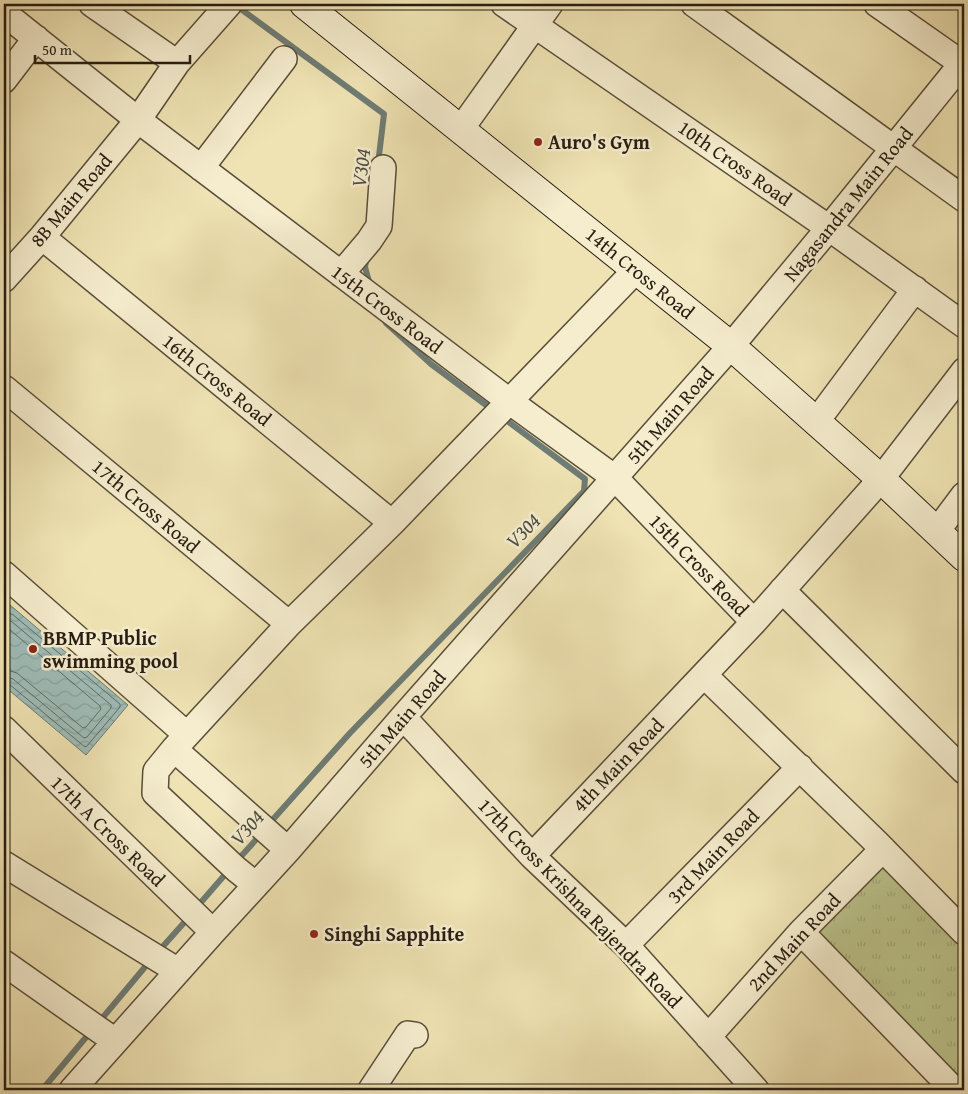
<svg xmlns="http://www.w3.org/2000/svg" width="968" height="1094" font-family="'Gentium Book Plus',serif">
<defs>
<pattern id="park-tufts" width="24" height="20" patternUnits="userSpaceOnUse" patternTransform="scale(1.25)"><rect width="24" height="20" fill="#bbc38b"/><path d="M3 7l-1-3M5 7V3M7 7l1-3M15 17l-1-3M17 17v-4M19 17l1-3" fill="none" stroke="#a1a777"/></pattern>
<pattern id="water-waves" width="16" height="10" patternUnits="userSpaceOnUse" patternTransform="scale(1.25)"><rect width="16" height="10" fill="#9ebcb7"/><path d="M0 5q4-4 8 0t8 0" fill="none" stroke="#88a19c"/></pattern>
</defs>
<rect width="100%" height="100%" fill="#efe3b3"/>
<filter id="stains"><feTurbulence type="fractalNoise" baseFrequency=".004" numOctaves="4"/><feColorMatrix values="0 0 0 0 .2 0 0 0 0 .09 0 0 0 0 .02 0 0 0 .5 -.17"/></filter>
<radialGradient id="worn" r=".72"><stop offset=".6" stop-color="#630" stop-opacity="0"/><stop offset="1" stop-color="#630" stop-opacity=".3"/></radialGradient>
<path fill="url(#park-tufts)" stroke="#71704e" d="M883 849 964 932V1090L801 932Z"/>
<path fill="url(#water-waves)" stroke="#6e7c75" d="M10 605 128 705 86 755 4 686V612Z"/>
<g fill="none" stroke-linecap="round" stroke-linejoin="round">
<path stroke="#626c64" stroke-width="1" d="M4 615 12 614 120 704V707L87 746 85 747 9 684 4 683
M4 621H11L111 705V708L87 737 84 738 13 679 4 676
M4 629H9L100 706 101 709 86 727 83 728 17 673 4 669"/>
<path stroke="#6e7c75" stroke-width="6" d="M234 4 384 114 378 164
M367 256 365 267 370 285
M386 323 431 364 494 411
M268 825 350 733 584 491 585 479 502 417
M235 863 262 833
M196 908 229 870
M157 953 190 916
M99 1022 150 961
M42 1090 92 1030"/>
<defs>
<path id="minor" d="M92 4 177 63
M504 4 829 228 964 325
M694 4 964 199
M877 4 964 65
M4 13 138 120 509 401 615 478 754 622
M4 80 36 38
M461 129 550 4
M201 168 284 59
M42 237 392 523
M341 274 369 241 379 226 383 168
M4 279 42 237 138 120 177 63 229 4
M4 388 289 624
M816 422 915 289
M937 531 964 495
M4 574 186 734
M782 590 964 771
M704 675 877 843 964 932
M403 717 532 856 626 945 756 1090
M4 729 213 932
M174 749 156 771 155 793 236 869 256 885
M288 850 174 749 289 624 392 523 636 270
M532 856 754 622 881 479 964 371
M4 864 178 971
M801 932 954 1090
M626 945 800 767
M4 963 115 1041
M708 1037 801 932 883 849
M72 1090 213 932 288 850 403 717 731 346 829 228 964 61
M371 1090 408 1034 415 1035"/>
<path id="secondary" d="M304 4 731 346 881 479 964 557"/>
</defs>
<use href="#minor" stroke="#594e3a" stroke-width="28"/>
<use href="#secondary" stroke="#271d12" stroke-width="30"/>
<use href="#minor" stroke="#f5edce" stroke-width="25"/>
<use href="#secondary" stroke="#f5edce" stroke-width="28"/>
</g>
<g fill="#8f2418" stroke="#f5edce" stroke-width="2">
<circle cx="538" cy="142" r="5"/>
<circle cx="33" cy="649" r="5"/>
<circle cx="314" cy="934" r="5"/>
</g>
<g text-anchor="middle" stroke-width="5" stroke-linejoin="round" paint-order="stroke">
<g font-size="20" font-weight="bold" fill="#271d12" stroke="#f5edce" text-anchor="start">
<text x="548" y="149">Auro's Gym</text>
<text x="43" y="645">BBMP Public<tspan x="43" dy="23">swimming pool</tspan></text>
<text x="324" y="941">Singhi Sapphite</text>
</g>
<g font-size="20" fill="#271d12" stroke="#f5edce">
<text transform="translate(735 163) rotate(35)" y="7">10th Cross Road</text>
<text transform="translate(71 200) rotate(-50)" y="7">8B Main Road</text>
<text transform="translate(848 204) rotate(-51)" y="7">Nagasandra Main Road</text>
<text transform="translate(640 273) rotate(39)" y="7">14th Cross Road</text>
<text transform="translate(387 309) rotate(37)" y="7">15th Cross Road</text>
<text transform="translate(217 380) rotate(39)" y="7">16th Cross Road</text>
<text transform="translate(670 415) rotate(-49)" y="7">5th Main Road</text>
<text transform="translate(146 506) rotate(40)" y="7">17th Cross Road</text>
<text transform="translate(699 565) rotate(46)" y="7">15th Cross Road</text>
<text transform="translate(402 719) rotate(-49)" y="7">5th Main Road</text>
<text transform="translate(618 765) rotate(-46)" y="7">4th Main Road</text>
<text transform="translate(108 831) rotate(44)" y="7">17th A Cross Road</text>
<text transform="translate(713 856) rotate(-46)" y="7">3rd Main Road</text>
<text transform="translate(580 903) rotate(46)" y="7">17th Cross Krishna Rajendra Road</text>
<text transform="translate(794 942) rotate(-47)" y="7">2nd Main Road</text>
</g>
<g font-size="21" font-style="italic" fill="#4b4d44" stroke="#f5edce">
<text transform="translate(361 168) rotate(-83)" y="7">V304</text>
<text transform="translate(523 531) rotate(-46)" y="7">V304</text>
<text transform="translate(247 828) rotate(-49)" y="7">V304</text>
</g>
</g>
<rect width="968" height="1094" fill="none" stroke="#efe3b3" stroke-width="20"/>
<rect x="5" y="5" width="958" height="1084" fill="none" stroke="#271d12" stroke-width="2.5"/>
<rect x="10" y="10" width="948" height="1074" fill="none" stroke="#271d12"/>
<path d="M35 55v8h155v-8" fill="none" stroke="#271d12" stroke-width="2.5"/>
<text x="42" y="55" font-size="15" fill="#271d12" stroke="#f5edce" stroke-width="4" paint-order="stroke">50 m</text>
<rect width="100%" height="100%" filter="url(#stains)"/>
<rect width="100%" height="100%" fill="url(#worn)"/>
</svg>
